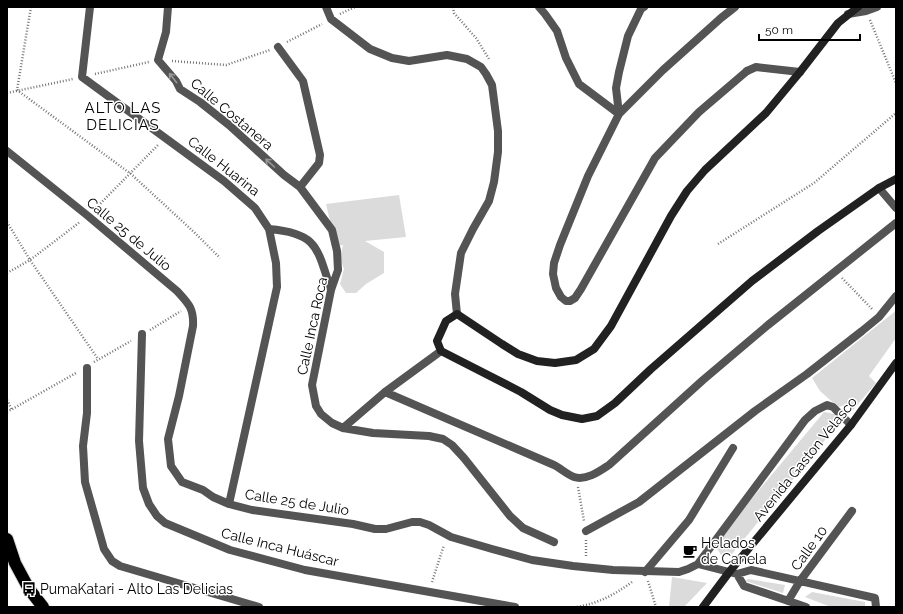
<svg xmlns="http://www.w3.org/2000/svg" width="903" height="614" font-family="Raleway,sans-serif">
<rect width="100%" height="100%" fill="#fff"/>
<path fill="#dbdbdb" d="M399 195 406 237 365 241 384 252V273L366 284 356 293H346L340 284 344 269 340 258 343 245 336 246 326 204Z
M896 310V338L869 376 876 383 853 410 846 405 838 407 820 391 812 378 893 313Z
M824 412 835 414 838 424 732 554 721 555 716 547 720 537Z
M672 577 707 583 684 607H669Z
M748 579 785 585 783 593 745 581Z
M812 592 865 602V607H831L805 597Z"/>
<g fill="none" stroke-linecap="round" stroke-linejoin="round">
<defs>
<path id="highway" d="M7 539 15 563 29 589 43 607"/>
</defs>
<use href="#highway" stroke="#dbdbdb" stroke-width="14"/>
<path stroke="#767676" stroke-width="2.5" stroke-dasharray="1 2" stroke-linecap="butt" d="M31 7 17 90 131 174 195 233 220 258
M453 7 454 13 476 38 489 59
M340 14 355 7
M870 20 896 83
M287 42 322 24
M172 61 226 65 270 50
M95 74 149 62
M7 93 73 79
M94 210 158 145
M7 222 30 260 98 359
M718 244 814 183 896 113
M7 273 30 260 80 222
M842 278 873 310
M150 330 181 311
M94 362 131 341
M7 400 12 410
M7 412 76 373
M578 487 584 521
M586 540V557
M648 581 656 607
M432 582 444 545
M577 607C599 603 614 595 632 582"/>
<path stroke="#545454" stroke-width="8" d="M848 14 866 11 877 7
M747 71 756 67 800 72
M879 188 896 208
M645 572 689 520 733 448"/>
<path stroke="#545454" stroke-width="8" d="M90 7 82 77 224 181 255 208 269 229 276 263 277 287 229 504
M168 7 166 32 158 60 176 81 180 89 200 102 229 125 284 175 300 187 332 230 337 251 338 270 331 290 312 385 316 406 321 414 332 423 343 428 373 433 429 436 443 439 452 445 464 458 510 516 523 528 554 542
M326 7 331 19 370 49 392 58 409 61 447 55 467 59 481 67 486 74 492 85 498 131V152L494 182 489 201 473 229 461 253 455 294 457 314
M539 7 545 14 557 31 566 58 579 84 619 114
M735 7 721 18 663 70 619 114 588 176 560 245 554 263 553 274 556 288 561 297 566 301H570L575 298 581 289 655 158 699 112 747 71
M278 47 303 81 320 155 319 163 300 187
M619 114 616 88 619 72 628 36 641 9 644 7
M7 151 88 216 177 291C188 303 194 308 193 326L179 396 168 439 171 466 182 482 203 490 213 497 229 504 252 510 353 524 375 529H386L412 522H420L429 525 451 537 492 549 532 560 573 566 613 570 679 572 688 569 698 564 737 574 751 570 875 598 876 607
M269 229C318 233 317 248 331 290
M142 334 139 441 143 488 149 504 157 516 165 523 230 550 305 570 515 607
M87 368V413L83 446 85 482 104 549 112 561 120 566 259 607
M385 392 554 465C560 468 568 475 574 477 586 481 600 471 609 465L703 380 768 325 896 223
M343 428 385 392 441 351
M586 531 639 502 755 411 807 374 862 331 879 317 896 296
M698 564 805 420 815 411 827 405 833 407 851 425
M737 574 744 586 806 607
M788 601 800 581 852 511"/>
<path stroke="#212121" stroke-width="8" d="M858 7 838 23 800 72 766 113 705 170 687 191 671 216 611 326 594 349 576 360 555 363 537 361 518 354 502 344 457 314 446 321 437 341 441 351 521 392 550 410 562 415 582 419 597 416 615 403 651 369 752 281 818 231 879 188 896 179
M703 607 730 571 851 425 896 363"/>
<use href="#highway" stroke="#000" stroke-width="12"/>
</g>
<defs><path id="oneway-shaft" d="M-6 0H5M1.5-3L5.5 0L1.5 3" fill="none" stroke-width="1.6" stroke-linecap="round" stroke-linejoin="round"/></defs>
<g stroke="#989898">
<use href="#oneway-shaft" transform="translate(173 78) rotate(-128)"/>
<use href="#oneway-shaft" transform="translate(270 163) rotate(-138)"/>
</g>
<defs>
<symbol id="cafe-bare" viewBox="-9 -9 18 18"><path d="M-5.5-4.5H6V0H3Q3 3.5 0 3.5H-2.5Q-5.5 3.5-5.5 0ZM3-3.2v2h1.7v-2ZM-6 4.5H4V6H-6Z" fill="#000" stroke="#fff" stroke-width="2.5" paint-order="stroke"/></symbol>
<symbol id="bus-bare" viewBox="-9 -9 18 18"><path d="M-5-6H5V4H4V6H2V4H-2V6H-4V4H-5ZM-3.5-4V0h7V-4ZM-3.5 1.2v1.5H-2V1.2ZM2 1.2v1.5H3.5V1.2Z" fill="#000" stroke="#fff" stroke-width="2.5" paint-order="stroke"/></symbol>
</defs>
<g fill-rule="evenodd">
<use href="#cafe-bare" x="680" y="541" width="20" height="20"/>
<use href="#bus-bare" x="19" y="579" width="20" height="20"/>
</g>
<g text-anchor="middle" stroke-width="3" stroke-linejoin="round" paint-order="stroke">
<g font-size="14" fill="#000" stroke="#fff">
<text transform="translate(232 114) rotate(40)" y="5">Calle Costanera</text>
<text transform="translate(224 166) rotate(38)" y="5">Calle Huarina</text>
<text transform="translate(129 234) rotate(40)" y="5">Calle 25 de Julio</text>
<text transform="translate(312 326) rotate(-78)" y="5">Calle Inca Roca</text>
<text transform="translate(805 459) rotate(-51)" y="5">Avenida Gaston Velasco</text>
<text transform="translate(297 502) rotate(9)" y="5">Calle 25 de Julio</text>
<text transform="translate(280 547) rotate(14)" y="5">Calle Inca Huáscar</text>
<text transform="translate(809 548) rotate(-54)" y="5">Calle 10</text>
</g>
<g font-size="14" fill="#000" stroke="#fff" text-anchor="start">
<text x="701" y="548">Helados<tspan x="701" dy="16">de Canela</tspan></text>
<text x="40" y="594">PumaKatari - Alto Las Delicias</text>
</g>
<g font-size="15" letter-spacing="1" fill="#000" stroke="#fff">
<text x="123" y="113">ALTO LAS<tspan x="123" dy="17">DELICIAS</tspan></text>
</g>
</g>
<rect width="903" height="614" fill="none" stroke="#000000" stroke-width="16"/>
<path d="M759 34v6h101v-6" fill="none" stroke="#000000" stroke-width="2"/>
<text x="765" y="34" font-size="12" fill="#000000" stroke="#ffffff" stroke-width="3" paint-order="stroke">50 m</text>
</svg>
